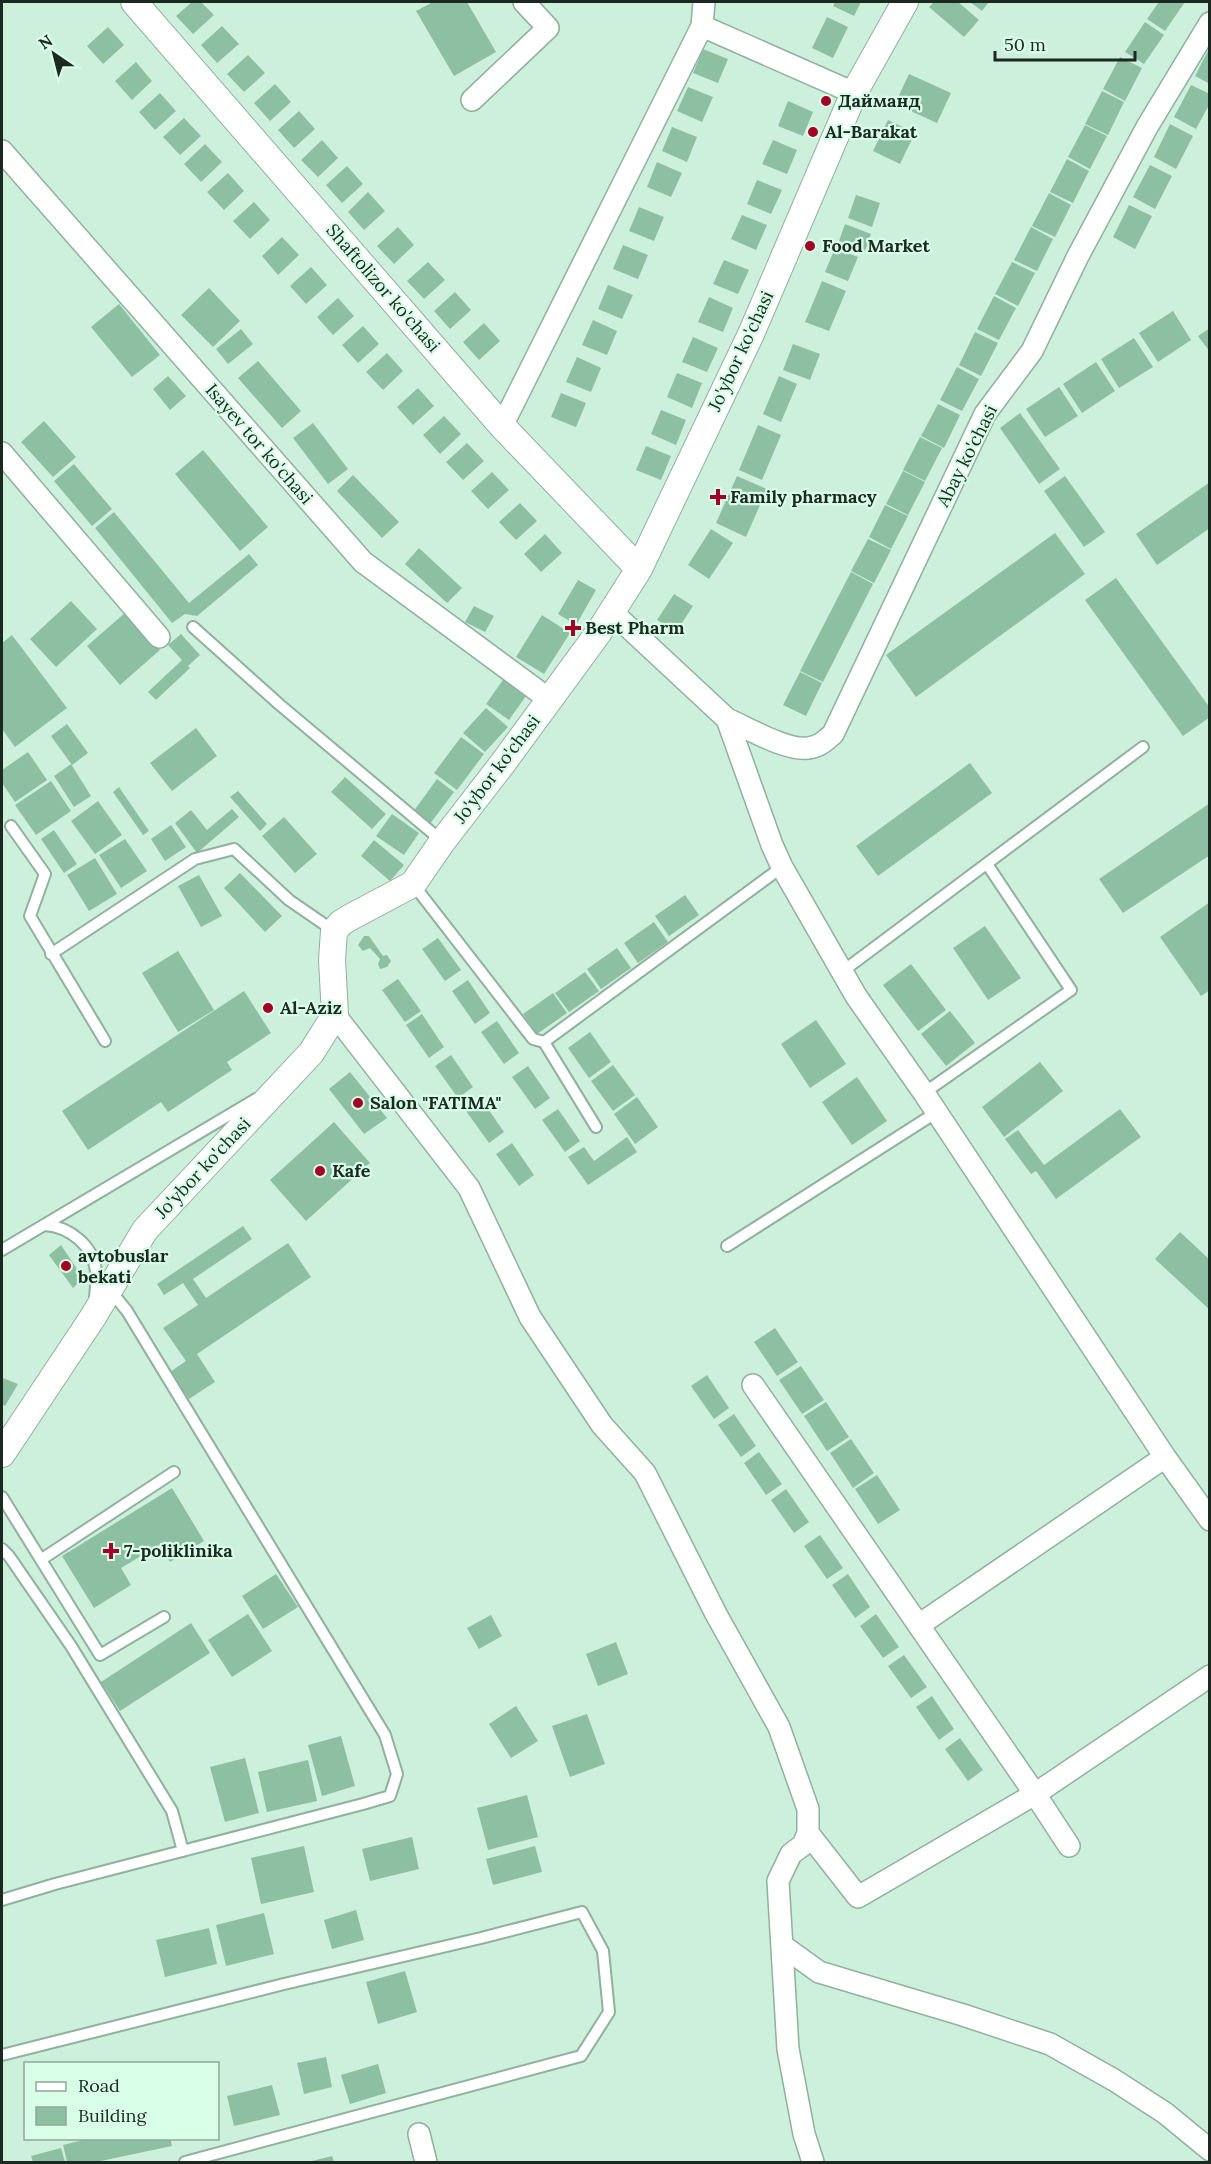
<svg xmlns="http://www.w3.org/2000/svg" width="1211" height="2164" font-family="Lora,serif">
<rect width="100%" height="100%" fill="#ccf0db"/>
<path fill="#8dc0a3" d="M192 2H201L214 15 193 34 176 16Z
M433 2H467L496 52 454 76 416 11Z
M835 2H861L854 16 833 6Z
M934 2H958L979 20 964 37 929 7Z
M970 2H989L982 11Z
M1159 2H1185L1165 31 1147 19Z
M827 17 848 27 833 58 812 48Z
M1145 22 1164 35 1144 64 1125 52Z
M222 26 239 44 217 63 201 45Z
M108 27 124 45 103 64 87 46Z
M1210 47V84L1195 76Z
M703 49 728 59 718 83 693 73Z
M248 55 265 73 244 92 227 74Z
M1120 57 1142 68 1125 101 1103 89Z
M136 62 152 81 132 100 115 81Z
M909 74 951 93 937 123 895 104Z
M275 84 291 102 270 121 254 103Z
M1191 85 1210 94V103L1196 129 1174 117Z
M688 87 713 97 702 122 677 111Z
M1102 91 1124 102 1108 135 1085 124Z
M160 93 176 111 155 130 139 112Z
M788 101 813 112 803 136 778 126Z
M299 111 315 129 294 148 278 130Z
M184 118 201 136 180 155 163 137Z
M888 120 915 133 900 164 873 151Z
M1170 124 1193 136 1176 169 1154 157Z
M1085 125 1107 136 1090 169 1068 157Z
M672 127 697 137 687 162 662 151Z
M322 140 338 158 318 177 301 160Z
M773 140 797 150 787 174 762 164Z
M205 144 222 162 201 182 184 164Z
M1067 159 1089 171 1073 203 1050 192Z
M657 162 682 173 671 197 647 187Z
M1150 165 1172 176 1155 209 1133 197Z
M347 166 363 184 342 203 326 185Z
M228 173 244 191 224 210 207 192Z
M757 180 782 190 771 214 747 204Z
M368 192 385 211 364 230 348 212Z
M1049 193 1071 205 1055 237 1032 226Z
M856 195 880 203 872 227 848 218Z
M254 202 270 220 250 239 233 221Z
M1129 205 1152 216 1135 249 1113 237Z
M639 207 664 217 654 241 629 231Z
M742 215 767 225 756 250 731 239Z
M845 224 871 234 865 251 839 241Z
M398 227 414 245 394 264 377 246Z
M1031 227 1053 239 1037 271 1014 260Z
M282 237 299 255 278 275 262 256Z
M623 245 648 255 638 279 613 269Z
M835 248 858 257 848 281 825 272Z
M724 260 749 270 738 294 713 284Z
M428 262 445 280 424 299 407 281Z
M1012 262 1035 273 1018 306 995 294Z
M311 267 327 285 306 304 290 286Z
M822 281 846 291 829 331 805 322Z
M608 285 633 295 622 319 598 309Z
M209 288 240 321 213 347 181 315Z
M455 292 471 310 450 329 434 311Z
M994 296 1016 308 999 340 977 329Z
M709 297 733 308 723 332 698 322Z
M338 298 354 316 333 335 317 317Z
M119 304 160 355 132 377 91 327Z
M1173 311 1191 340 1158 362 1139 333Z
M593 320 617 331 607 355 582 345Z
M484 323 500 341 479 360 463 342Z
M363 326 379 344 358 363 342 345Z
M1210 328V352L1198 336Z
M241 329 253 344 228 364 216 349Z
M975 332 998 343 981 376 959 365Z
M693 337 718 348 707 372 682 362Z
M1134 338 1153 367 1119 388 1101 359Z
M793 344 820 354 810 380 783 370Z
M387 353 403 371 383 390 366 372Z
M577 357 601 368 591 392 566 382Z
M258 361 301 411 282 428 238 378Z
M1096 362 1115 391 1082 413 1063 384Z
M957 367 979 379 962 411 940 400Z
M677 373 702 383 692 408 667 397Z
M168 376 186 396 170 410 153 389Z
M779 376 797 384 781 422 763 414Z
M1059 387 1078 416 1045 437 1026 409Z
M418 388 434 406 413 425 397 407Z
M561 393 586 403 576 427 551 417Z
M938 404 960 415 944 448 921 436Z
M661 410 686 420 676 445 651 434Z
M1020 413 1060 469 1039 484 1000 428Z
M444 416 461 434 440 454 423 435Z
M44 421 76 457 53 477 21 442Z
M313 423 348 469 328 484 293 438Z
M758 425 781 435 762 480 739 470Z
M920 437 942 448 925 481 903 470Z
M467 443 484 461 463 480 446 462Z
M646 446 671 456 661 480 636 470Z
M203 450 268 527 240 551 175 474Z
M74 464 112 509 92 526 54 481Z
M903 471 925 482 908 515 886 504Z
M492 472 509 490 488 509 471 491Z
M353 475 399 522 382 538 337 491Z
M737 476 767 489 746 537 716 523Z
M1065 476 1105 532 1084 547 1044 491Z
M1210 482V528L1157 565 1136 534Z
M520 503 537 521 516 540 499 522Z
M885 505 908 516 891 549 869 537Z
M114 512 189 603 249 554 258 565 197 616 185 614 172 623 95 528Z
M711 529 733 543 709 579 688 565Z
M1055 533 1085 574 916 697 886 655Z
M545 534 562 553 541 572 524 554Z
M868 539 891 550 874 583 851 571Z
M419 548 462 588 447 603 405 564Z
M851 572 873 584 823 682 800 671Z
M1116 578 1210 708V717L1183 736 1085 600Z
M578 580 596 590 576 625 558 614Z
M674 594 693 606 676 632 657 620Z
M71 601 97 629 56 667 30 639Z
M474 606 494 616 485 632 465 622Z
M126 612 160 650 120 685 87 646Z
M542 615 570 633 544 674 516 657Z
M181 634 200 655 188 666 190 668 156 700 148 692 182 660 168 645Z
M12 635 67 708 15 747 2 729V643Z
M800 672 822 683 806 716 783 705Z
M505 677 528 693 509 720 486 704Z
M486 708 508 727 485 752 463 733Z
M67 724 88 753 72 765 51 736Z
M196 728 217 756 172 791 150 763Z
M461 737 484 754 457 790 434 773Z
M28 752 47 780 15 802 2 783V770Z
M970 763 992 793 878 876 856 846Z
M71 764 91 796 74 807 54 776Z
M345 777 386 814 372 829 331 792Z
M437 779 454 792 429 825 413 812Z
M51 781 71 811 36 835 15 805Z
M119 787 149 831 143 835 113 792Z
M238 791 267 824 260 831 230 797Z
M98 801 122 835 95 854 71 821Z
M1210 803V855L1123 913 1099 879Z
M232 809 239 817 197 853 175 823 191 810 207 830Z
M392 814 419 833 404 855 376 836Z
M284 817 317 854 295 873 262 836Z
M171 825 186 847 165 861 151 839Z
M54 830 77 864 64 873 41 839Z
M125 839 147 871 121 888 99 855Z
M374 840 404 865 390 881 361 856Z
M95 858 117 894 89 911 67 875Z
M240 873 282 916 265 932 224 888Z
M199 875 222 916 201 927 178 886Z
M685 895 699 915 669 936 655 916Z
M1210 902V990L1201 996 1160 937Z
M654 922 668 942 638 963 624 943Z
M985 926 1021 978 988 1000 953 948Z
M364 936H369L383 956 387 955 391 961 387 967 380 969 378 964 380 959 370 948 363 951 358 945Z
M438 938 461 970 445 981 422 949Z
M617 948 631 968 601 989 587 969Z
M178 951 214 1010 178 1032 142 973Z
M911 964 946 1010 918 1031 883 985Z
M585 972 599 991 569 1012 555 993Z
M398 979 421 1011 405 1022 382 990Z
M468 980 490 1013 475 1024 452 991Z
M244 991 271 1033 227 1062 232 1070 168 1112 161 1102 88 1150 62 1111Z
M553 993 567 1013 537 1034 523 1014Z
M950 1011 975 1043 946 1066 921 1034Z
M422 1014 444 1047 429 1058 406 1025Z
M816 1020 846 1064 810 1088 781 1044Z
M497 1021 519 1053 504 1064 481 1032Z
M590 1032 611 1062 589 1078 568 1048Z
M451 1055 473 1087 458 1098 435 1066Z
M1040 1062 1063 1091 1004 1137 982 1107Z
M613 1065 635 1095 613 1111 591 1081Z
M528 1066 550 1098 535 1109 512 1077Z
M350 1072 387 1118 364 1134 329 1089Z
M857 1077 887 1121 852 1145 822 1102Z
M637 1097 658 1127 635 1144 614 1114Z
M482 1100 504 1132 489 1143 466 1111Z
M558 1109 580 1141 565 1152 542 1120Z
M1120 1109 1141 1137 1056 1199 1036 1171 1031 1174 1005 1139 1018 1130 1044 1165Z
M334 1122 370 1163 306 1221 270 1180Z
M627 1137 637 1152 588 1185 568 1157 584 1147 594 1161Z
M512 1143 534 1175 519 1186 496 1154Z
M243 1226 252 1239 193 1279 206 1298 288 1243 311 1277 197 1354 215 1382 189 1399 170 1372 186 1361 163 1328 198 1305 183 1283 164 1295 157 1284Z
M1180 1232 1210 1260V1310L1155 1259Z
M61 1245 83 1278 73 1288 49 1255Z
M775 1328 798 1362 777 1376 754 1342Z
M801 1366 824 1400 802 1414 779 1380Z
M707 1375 729 1408 714 1419 691 1386Z
M3 1378 18 1384 5 1406 2 1404V1381Z
M826 1402 849 1437 827 1451 804 1416Z
M734 1414 756 1446 741 1457 718 1425Z
M851 1439 874 1473 853 1488 830 1453Z
M759 1452 782 1484 766 1495 744 1463Z
M877 1475 900 1510 878 1524 855 1489Z
M172 1488 204 1541 170 1562 159 1545 121 1568 131 1585 94 1608 62 1556Z
M786 1489 809 1522 794 1533 771 1500Z
M820 1535 843 1568 827 1579 804 1546Z
M276 1574 298 1607 263 1629 242 1596Z
M848 1574 870 1607 855 1618 832 1585Z
M248 1614 272 1651 232 1677 208 1640Z
M876 1614 899 1647 883 1658 860 1626Z
M491 1615 502 1636 479 1649 467 1628Z
M191 1623 210 1653 120 1711 101 1682Z
M616 1642 628 1674 598 1686 586 1654Z
M904 1655 927 1687 911 1698 888 1666Z
M932 1696 954 1729 939 1740 916 1707Z
M516 1706 538 1741 511 1758 489 1724Z
M587 1714 605 1764 570 1777 552 1726Z
M341 1736 355 1786 322 1796 308 1745Z
M960 1738 983 1770 968 1781 945 1749Z
M245 1758 259 1813 225 1822 210 1767Z
M308 1760 317 1801 267 1812 258 1772Z
M527 1795 538 1837 488 1850 477 1808Z
M412 1837 419 1869 370 1881 362 1849Z
M304 1846 314 1892 261 1904 251 1858Z
M535 1846 542 1872 493 1885 486 1859Z
M356 1910 364 1940 332 1949 324 1920Z
M264 1913 274 1954 226 1966 216 1925Z
M209 1928 217 1964 165 1977 156 1940Z
M405 1971 417 2012 378 2024 366 1982Z
M326 2057 332 2087 304 2094 297 2063Z
M378 2064 386 2093 350 2104 341 2075Z
M272 2085 280 2115 234 2126 227 2096Z
M91 2138H170L172 2146 96 2162H67L63 2145Z
M61 2148 65 2162H33L31 2156Z
M332 2156 334 2162H308Z"/>
<g fill="none" stroke-linecap="round" stroke-linejoin="round">
<defs>
<path id="service" d="M193 627 280 705 442 841
M11 826 45 874 30 916 105 1041
M413 884 533 1039 544 1042
M51 954 195 859 234 849 289 900 334 931
M843 971 1143 747
M924 1093 1071 990 987 864
M596 1127 544 1042 782 867
M45 1225C70 1227 94 1246 96 1272 97 1282 95 1292 95 1301
M727 1246 937 1112
M2 1250 256 1099
M2 1497 100 1655 164 1617
M2 1549 9 1556 71 1646 172 1811 183 1851
M42 1559 174 1472
M2 1900 55 1884 363 1804 390 1796 397 1774 385 1735 127 1311 110 1290
M2 2055 284 1984 481 1938 582 1912 603 1951 609 2012 581 2056 185 2162"/>
<path id="minor" d="M702 26 704 2
M472 100 548 28 524 2
M2 151 363 562 550 700
M502 426 702 26 854 93
M2 453 159 637
M611 611 727 719 772 845 782 867 856 996 924 1093 1165 1457 1210 1520
M727 719C748 728 786 751 808 748 819 747 825 741 833 734L985 414 1032 351 1078 256 1147 127 1210 23
M335 1015 469 1188 530 1317 602 1425 645 1473 716 1614 779 1727 808 1809V1833L803 1845 791 1854 778 1881 788 2049 804 2134 813 2162
M753 1385 1035 1794 1069 1846
M919 1625 1165 1457
M808 1833 858 1897 1035 1794 1210 1676
M783 1946 819 1972 963 2015 1050 2044 1114 2080 1165 2113 1210 2150
M419 2134 426 2162"/>
<path id="tertiary" d="M134 2 502 426 639 569
M2 1454 93 1317 145 1230 311 1053 335 1015 332 960 334 931 341 923 349 918 413 884 442 842 503 763 599 632 639 569 751 334 854 93 905 2"/>
</defs>
<use href="#service" stroke="#8fb29d" stroke-width="14"/>
<use href="#minor" stroke="#8fb29d" stroke-width="24"/>
<use href="#tertiary" stroke="#8fb29d" stroke-width="28"/>
<use href="#service" stroke="#fff" stroke-width="10"/>
<use href="#minor" stroke="#fff" stroke-width="21"/>
<use href="#tertiary" stroke="#fff" stroke-width="26"/>
</g>
<g fill="#a20226" stroke="#d9fee8" stroke-width="2">
<circle cx="826" cy="101" r="6"/>
<circle cx="813" cy="132" r="6"/>
<circle cx="810" cy="246" r="6"/>
<path d="M715 488h6v6h6v6h-6v6h-6v-6h-6v-6h6z"/>
<path d="M570 619h6v6h6v6h-6v6h-6v-6h-6v-6h6z"/>
<circle cx="268" cy="1008" r="6"/>
<circle cx="358" cy="1103" r="6"/>
<circle cx="320" cy="1171" r="6"/>
<circle cx="66" cy="1266" r="6"/>
<path d="M108 1542h6v6h6v6h-6v6h-6v-6h-6v-6h6z"/>
</g>
<g text-anchor="middle" stroke-width="4.5" stroke-linejoin="round" paint-order="stroke">
<g font-size="18" font-weight="bold" fill="#1b2921" stroke="#d9fee8" text-anchor="start">
<text x="838" y="107">Дайманд</text>
<text x="825" y="138">Al-Barakat</text>
<text x="822" y="252">Food Market</text>
<text x="730" y="503">Family pharmacy</text>
<text x="585" y="634">Best Pharm</text>
<text x="280" y="1014">Al-Aziz</text>
<text x="370" y="1109">Salon "FATIMA"</text>
<text x="332" y="1177">Kafe</text>
<text x="78" y="1262">avtobuslar<tspan x="78" dy="21">bekati</tspan></text>
<text x="124" y="1557">7-poliklinika</text>
</g>
<g font-size="18" fill="#1b2921" stroke="#d9fee8">
<text transform="translate(383 288) rotate(49)" y="6">Shaftolizor ko'chasi</text>
<text transform="translate(741 351) rotate(-65)" y="6">Jo'ybor ko'chasi</text>
<text transform="translate(259 444) rotate(49)" y="6">Isayev tor ko'chasi</text>
<text transform="translate(967 456) rotate(-63)" y="6">Abay ko'chasi</text>
<text transform="translate(497 769) rotate(-53)" y="6">Jo'ybor ko'chasi</text>
<text transform="translate(203 1168) rotate(-47)" y="6">Jo'ybor ko'chasi</text>
</g>
</g>
<rect width="1211" height="2164" fill="none" stroke="#1b2921" stroke-width="6"/>
<rect x="24" y="2062" width="195" height="78" fill="#d9fee8" stroke="#8da998" stroke-width="1.5"/>
<rect x="36" y="2082" width="30" height="9" fill="#ffffff" stroke="#8da998" stroke-width="1.5"/>
<text x="78" y="2092" font-size="18" fill="#1b2921">Road</text>
<rect x="36" y="2107" width="30" height="18" fill="#8dc0a3" stroke="#8da998" stroke-width="1.5"/>
<text x="78" y="2122" font-size="18" fill="#1b2921">Building</text>
<g transform="translate(54 54) rotate(325)" stroke="#d9fee8" stroke-width="4.5" paint-order="stroke">
<path d="M0-4.5L10 22L0 15L-10 22Z" fill="#1b2921"/>
<text y="-9" font-size="16" font-weight="bold" text-anchor="middle" fill="#1b2921">N</text>
</g>
<path d="M995 51v9h140v-9" fill="none" stroke="#1b2921" stroke-width="3"/>
<text x="1004" y="51" font-size="18" fill="#1b2921" stroke="#d9fee8" stroke-width="4.5" paint-order="stroke">50 m</text>
</svg>
